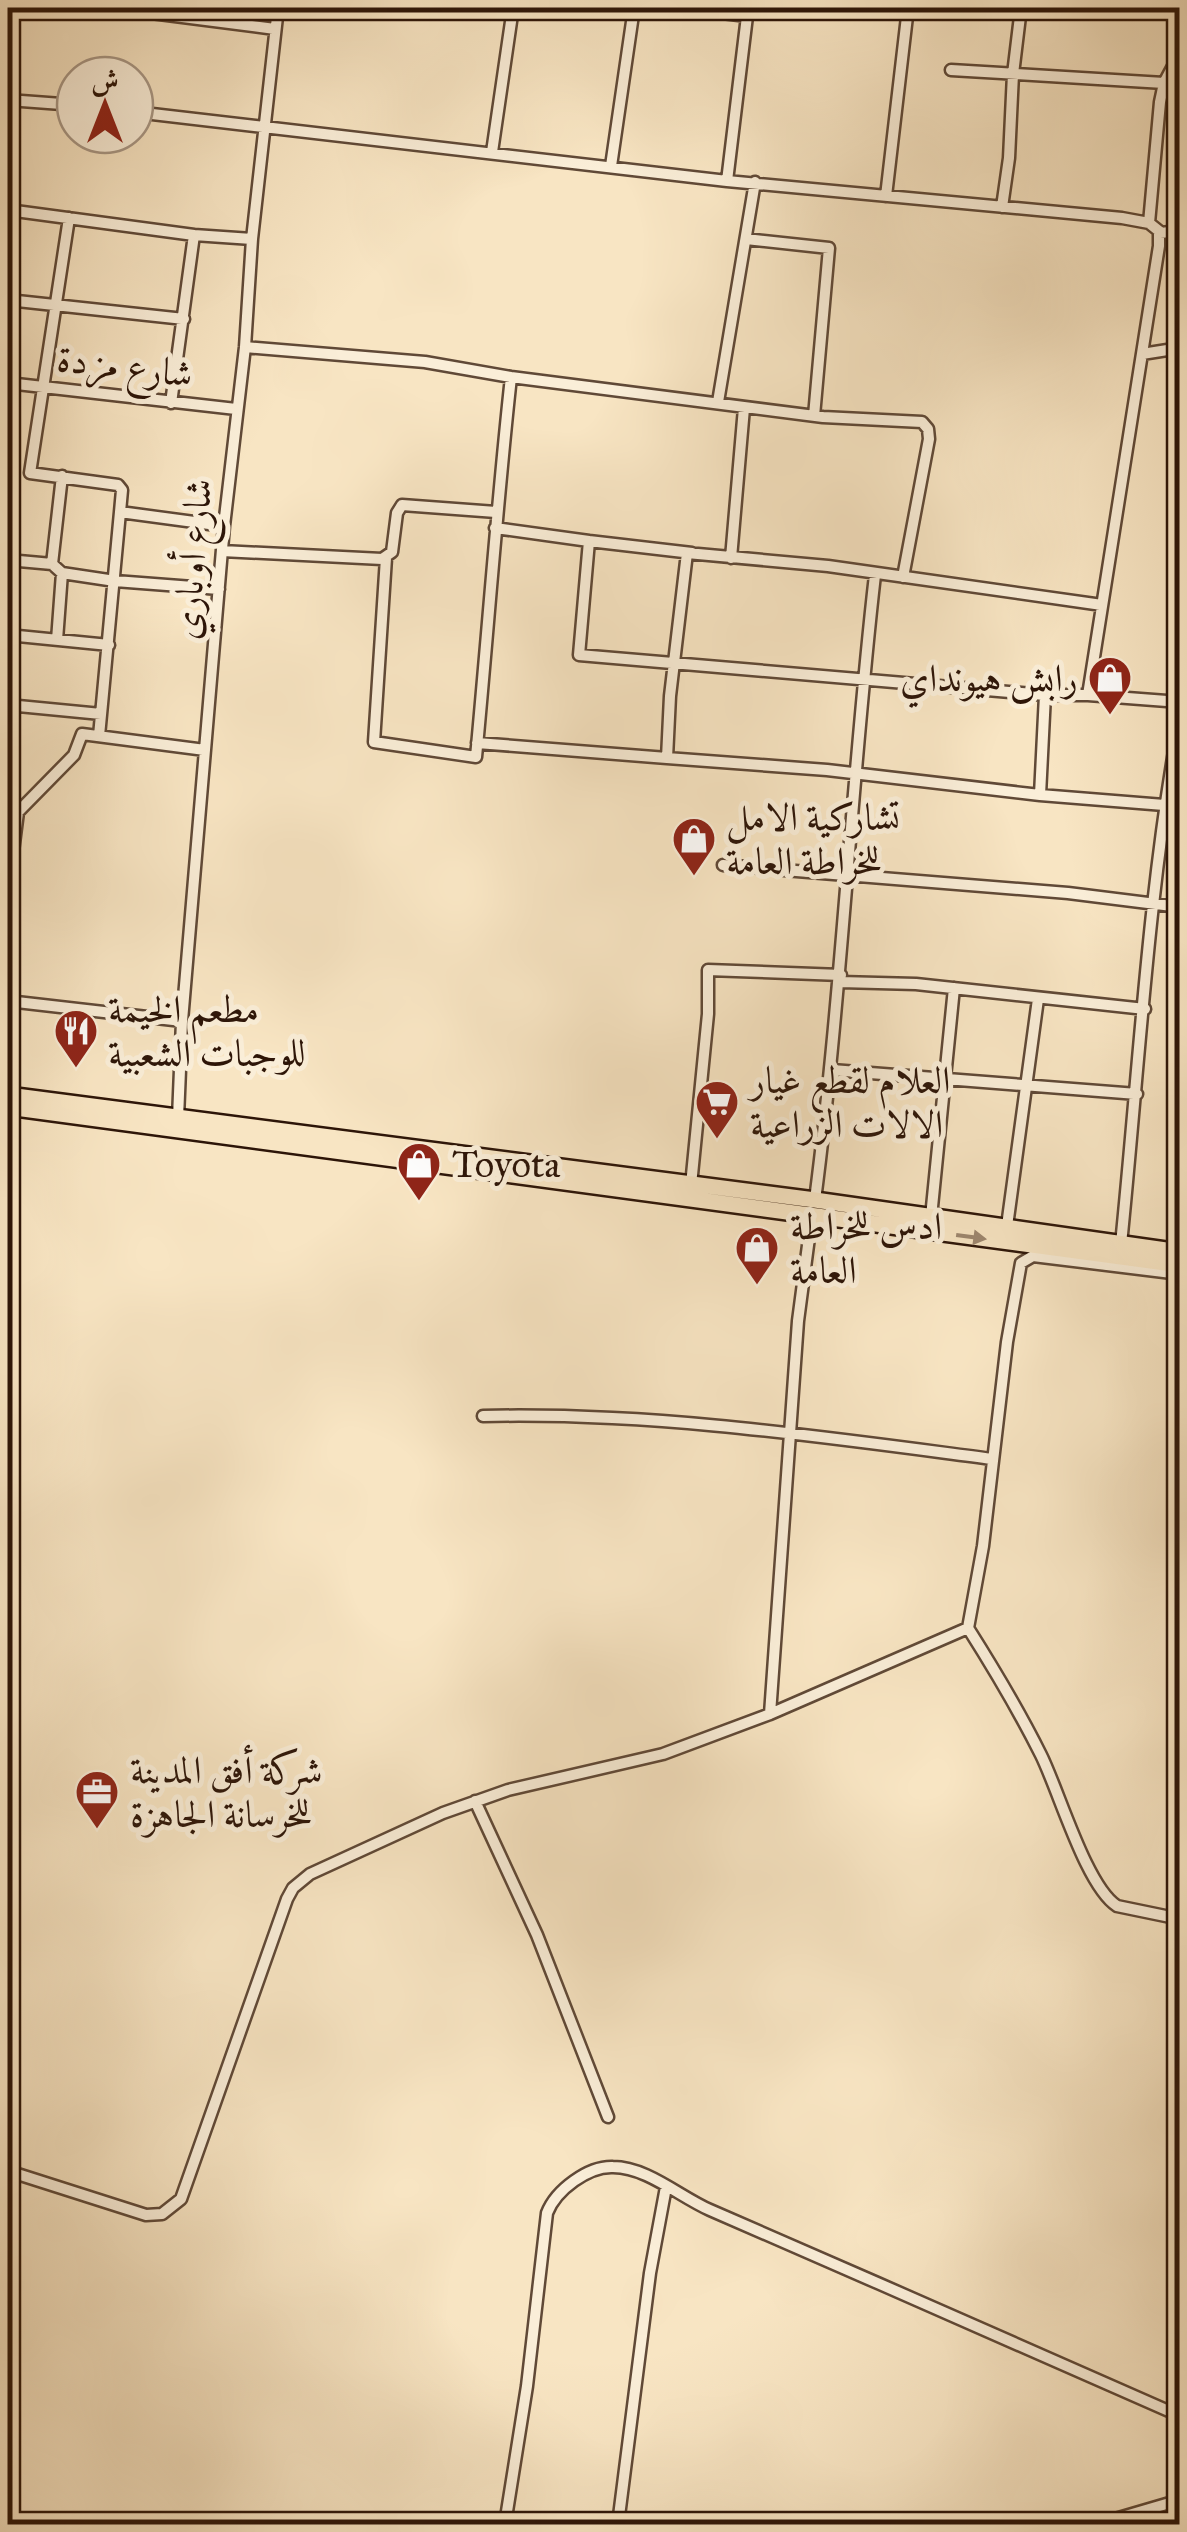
<svg xmlns="http://www.w3.org/2000/svg" width="1187" height="2532" font-family="'IM FELL Great Primer',Amiri,serif">
<rect width="100%" height="100%" fill="#f8e5c3"/>
<filter id="stains"><feTurbulence type="fractalNoise" baseFrequency=".002" numOctaves="4"/><feColorMatrix values="0 0 0 0 .2 0 0 0 0 .09 0 0 0 0 .02 0 0 0 .5 -.17"/></filter>
<radialGradient id="worn" r=".72"><stop offset=".6" stop-color="#630" stop-opacity="0"/><stop offset="1" stop-color="#630" stop-opacity=".3"/></radialGradient>
<g fill="none" stroke-linecap="round" stroke-linejoin="round">
<defs>
<path id="minor" d="M112 8 275 29
M680 8 747 16
M951 70 1164 83
M8 100 75 105
M135 112 727 181 1122 218 1149 223 1159 231V246L1088 695H1045L579 655 589 541 495 528
M492 152 513 8
M611 166 634 8
M727 181 748 8
M886 196 908 8
M1002 207 1009 158 1013 74 1021 8
M8 210 194 235 252 239
M69 218 30 473 118 485 122 490 120 512 224 526
M1149 223 1160 102 1164 83 1180 53
M1160 233 1180 231
M746 239 829 248 814 416
M8 300 184 319
M245 347 425 362 511 377 823 417 922 422 928 429 929 439 903 577
M1142 354 1180 348
M8 383 236 409
M718 402 755 182
M171 403 194 235
M589 541 692 553
M222 551 382 559 392 552 397 513 402 505 496 512
M386 558 374 742 476 757C488 630 497 504 511 377
M731 558 744 408
M8 560 52 564 62 573 115 581 219 589
M52 564 62 476
M8 635 109 645
M57 640 62 573
M1045 695 1040 795 1164 805
M1088 695 1180 702
M8 705 101 714
M99 736 120 512
M8 739 10 706
M477 743 667 758
M1040 795 827 770 667 758 670 696 687 553 828 566 1102 605
M723 865 1068 893 1180 907
M8 891 18 812 74 755 82 734 205 750
M840 982 916 984 1145 1009
M8 1001 182 1021
M832 1070 1137 1094
M178 1118 182 1021 224 526 245 347 252 239 278 8
M691 1185 708 1014V970L841 975
M815 1200C842 992 851 783 875 575
M812 1215 798 1321 770 1714 968 1628 983 1546 1007 1342 1021 1263 1033 1256 1180 1274
M931 1217 954 988
M1007 1226 1038 999
M1121 1244C1139 1068 1148 891 1180 717
M483 1416C654 1412 823 1437 992 1459
M968 1628C994 1669 1019 1711 1041 1755 1059 1791 1086 1886 1117 1906L1180 1919
M475 1801 537 1935 608 2117
M8 2171 146 2215 162 2214 181 2199 287 1899 293 1888 310 1874 443 1813 508 1790 663 1754 770 1714
M505 2524 527 2386 547 2213C556 2190 588 2166 613 2167 647 2167 680 2197 710 2210 867 2278 1023 2347 1180 2416
M618 2524 650 2273 666 2187
M1098 2524 1180 2500"/>
<path id="highway" d="M8 1095 815 1200 1180 1252
M8 1107 1180 1265"/>
</defs>
<use href="#minor" stroke="#604937" stroke-width="15"/>
<use href="#highway" stroke="#2d1508" stroke-width="20"/>
<use href="#minor" stroke="#faeed8" stroke-width="10"/>
<use href="#highway" stroke="#f8e5c3" stroke-width="15"/>
</g>
<defs><path id="oneway-solid" d="M-6-.8H1V-3.2L6.5 0L1 3.2V.8H-6Z" transform="scale(2.5)"/></defs>
<use fill="#9d876f" href="#oneway-solid" transform="translate(971 1237) rotate(8)"/>
<defs>
<symbol id="shop-pin" viewBox="-11 -11 22 30"><path d="M0 17L-7.5 6A9.5 9.5 0 1 1 7.5 6Z" fill="#8f2418" stroke="#faeed8"/><path d="M-5-2.5h2.3a2.7 3.5 0 0 1 5.4 0H5L5.5 6h-11ZM-1.5-2.5h3a1.5 2.3 0 0 0-3 0Z" fill="#fff"/></symbol>
<symbol id="restaurant-pin" viewBox="-11 -11 22 30"><path d="M0 17L-7.5 6A9.5 9.5 0 1 1 7.5 6Z" fill="#8f2418" stroke="#faeed8"/><path d="M-5-6h1v4h1v-4h1v4h1v-4h1v5L-1.5 .5V6h-2V.5L-5-1ZM5-6V6H3V1.5H1.5Q1.5-4 5-6Z" fill="#fff"/></symbol>
<symbol id="supermarket-pin" viewBox="-11 -11 22 30"><path d="M0 17L-7.5 6A9.5 9.5 0 1 1 7.5 6Z" fill="#8f2418" stroke="#faeed8"/><path d="M-6-5.5h2.5l.6 2H6L4.5 2H-2.5L-4.4-4H-6ZM-1.5 3.2a1.3 1.3 0 1 0 .1 0ZM3 3.2a1.3 1.3 0 1 0 .1 0Z" fill="#fff"/></symbol>
<symbol id="office-pin" viewBox="-11 -11 22 30"><path d="M0 17L-7.5 6A9.5 9.5 0 1 1 7.5 6Z" fill="#8f2418" stroke="#faeed8"/><path d="M-6-3h4V-5.5h4V-3h4V5H-6ZM-1-4.5V-3h2v-1.5ZM-6 0V1H6V0Z" fill="#fff"/></symbol>
</defs>
<g fill-rule="evenodd">
<use href="#shop-pin" x="1085" y="653" width="50" height="68"/>
<use href="#shop-pin" x="669" y="814" width="50" height="68"/>
<use href="#restaurant-pin" x="51" y="1006" width="50" height="68"/>
<use href="#supermarket-pin" x="692" y="1077" width="50" height="68"/>
<use href="#shop-pin" x="394" y="1139" width="50" height="68"/>
<use href="#shop-pin" x="732" y="1223" width="50" height="68"/>
<use href="#office-pin" x="72" y="1767" width="50" height="68"/>
</g>
<g text-anchor="middle" stroke-width="10" stroke-linejoin="round" paint-order="stroke">
<g font-size="38" fill="#2d1508" stroke="#faeed8">
<text transform="translate(125 366) rotate(7)" y="13">شارع مزدة</text>
<text transform="translate(192 559) rotate(-85)" y="13">شارع أوباري</text>
</g>
<g font-size="38" fill="#2d1508" stroke="#faeed8" text-anchor="start">
<text x="1078" y="691" text-anchor="end">رابش هيونداي</text>
<text x="726" y="830">تشاركية الامل<tspan x="726" dy="44">للخراطة العامة</tspan></text>
<text x="108" y="1022">مطعم الخيمة<tspan x="108" dy="44">للوجبات الشعبية</tspan></text>
<text x="750" y="1093">العلام لقطع غيار<tspan x="750" dy="44">الالات الزراعية</tspan></text>
<text x="452" y="1177">Toyota</text>
<text x="790" y="1239">ادس للخراطة<tspan x="790" dy="44">العامة</tspan></text>
<text x="130" y="1783">شركة أفق المدينة<tspan x="130" dy="44">للخرسانة الجاهزة</tspan></text>
</g>
</g>
<rect width="1187" height="2532" fill="none" stroke="#f8e5c3" stroke-width="40"/>
<rect x="10" y="10" width="1167" height="2512" fill="none" stroke="#2d1508" stroke-width="5"/>
<rect x="20" y="20" width="1147" height="2492" fill="none" stroke="#2d1508" stroke-width="2.5"/>
<g transform="translate(105 105)"><circle r="48" fill="#faeed8" stroke="#a89785" stroke-width="2.5"/>
<path d="M0-8L18 38L0 25L-18 38Z" fill="#8f2418"/>
<text y="-15" font-size="28" font-weight="bold" text-anchor="middle" fill="#2d1508">ش</text>
</g>
<rect width="100%" height="100%" filter="url(#stains)"/>
<rect width="100%" height="100%" fill="url(#worn)"/>
</svg>
